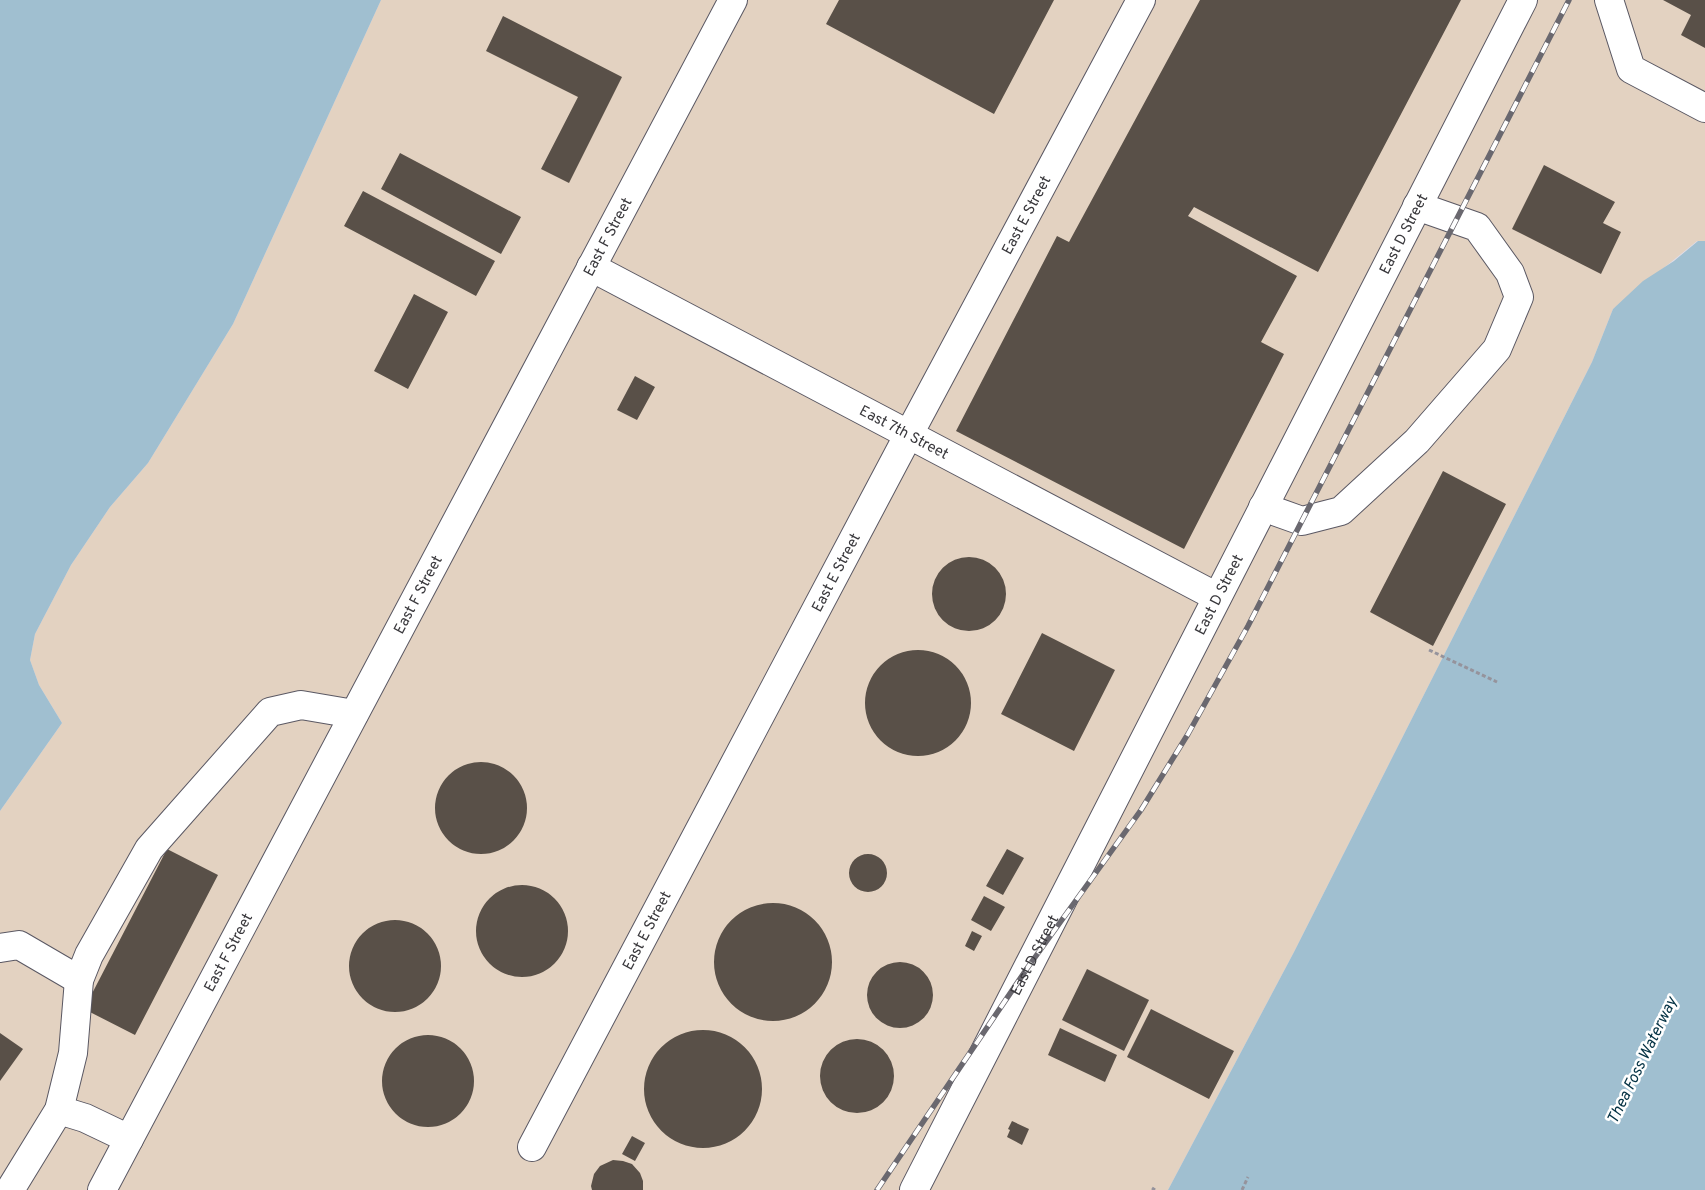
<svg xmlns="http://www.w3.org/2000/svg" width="1705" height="1190" font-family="Overpass,sans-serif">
<rect width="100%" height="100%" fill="#dfdde9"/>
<path fill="#e3d2c1" d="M381 0H1705V241H1697L1613 309 1592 362 1294 952 1168 1190H0V811L62 723 39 685 30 660 35 634 71 565 110 507 148 463 233 324Z"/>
<path fill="#a0bfd0" d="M0 0H381L233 324 148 463 110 507 71 565 35 634 30 660 39 685 62 723 0 811Z
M1698 241H1705V1190H1168L1294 952 1592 362 1613 309 1643 281 1674 261Z"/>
<path fill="#595048" d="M839 0H1054L994 114 826 24Z
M1200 0H1461L1318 272 1194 207 1188 216 1297 276 1261 342 1284 354 1184 549 956 431 1057 236 1069 242Z
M1663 0H1705V48L1681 35 1691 15Z
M503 16 622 77 569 183 541 169 578 97 486 51Z
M400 153 521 217 501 254 381 189Z
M1544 165 1615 202 1603 223 1621 232 1601 274 1512 229Z
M363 191 495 261 476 296 344 226Z
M414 294 448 312 408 389 374 371Z
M635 376 655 387 637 420 617 410Z
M1443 471 1506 504 1433 646 1370 612Z
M932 594a37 37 0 1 1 74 0a37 37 0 1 1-74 0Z
M1042 633 1115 670 1074 751 1001 714Z
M865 703a53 53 0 1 1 106 0a53 53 0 1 1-106 0Z
M435 808a46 46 0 1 1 92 0a46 46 0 1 1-92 0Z
M167 849 218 875 135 1035 84 1009Z
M1007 849 1024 858 1003 895 986 886Z
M849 873a19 19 0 1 1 38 0a19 19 0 1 1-38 0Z
M476 931a46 46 0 1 1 92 0a46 46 0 1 1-92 0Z
M984 896 1005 907 991 931 971 920Z
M714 962a59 59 0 1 1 118 0a59 59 0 1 1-118 0Z
M349 966a46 46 0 1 1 92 0a46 46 0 1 1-92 0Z
M972 931 982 936 974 951 965 946Z
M867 995a33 33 0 1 1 66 0a33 33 0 1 1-66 0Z
M1087 969 1149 1000 1124 1051 1062 1020Z
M1151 1009 1234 1051 1209 1099 1127 1057Z
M1060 1028 1117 1055 1105 1082 1048 1055Z
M644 1089a59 59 0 1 1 118 0a59 59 0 1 1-118 0Z
M0 1033 23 1049 0 1081Z
M382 1081a46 46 0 1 1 92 0a46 46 0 1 1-92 0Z
M820 1076a37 37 0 1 1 74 0a37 37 0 1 1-74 0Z
M1012 1121 1029 1129 1022 1145 1007 1137 1010 1130 1008 1129Z
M632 1136 645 1143 635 1161 622 1154Z
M613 1160 623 1161 632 1164 640 1173 643 1181V1190H592L591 1186 594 1174 600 1166Z"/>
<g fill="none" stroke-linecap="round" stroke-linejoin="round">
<defs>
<g id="minor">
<path d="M1609 0 1631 69 1705 108"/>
<path id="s1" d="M591 267 1217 597"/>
<path d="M1263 507 1302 521 1341 511 1417 441 1497 349 1519 297 1510 273 1477 227 1417 206"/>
<path d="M0 948 19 945 79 980"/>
<path d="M59 1110 85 1118 129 1139"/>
<path id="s2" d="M532 1147 909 434 1141 0"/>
<path d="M10 1190 59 1110 73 1053 79 980 89 955 149 849 270 712 301 705 354 714"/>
<path id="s3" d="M102 1190 733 0"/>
<path id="s4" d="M914 1190 1523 0"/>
</g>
</defs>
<use href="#minor" stroke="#5a5863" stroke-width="30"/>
<path stroke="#95939c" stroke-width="3" stroke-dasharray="4 2.5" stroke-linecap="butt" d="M1429 650 1497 682
M1152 1188 1155 1190
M1242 1190 1248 1177"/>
<use href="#minor" stroke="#fff" stroke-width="28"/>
<defs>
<path id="rail" d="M877 1190 1028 967 1141 810 1188 734 1248 626 1569 0"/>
</defs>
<use href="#rail" stroke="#6a686f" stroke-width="5.5"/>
<use href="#rail" stroke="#fff" stroke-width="4" stroke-dasharray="11" stroke-linecap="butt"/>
</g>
<g text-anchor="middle" stroke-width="5" stroke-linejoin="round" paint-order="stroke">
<g font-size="15" fill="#3a393d" stroke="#fff">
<text dy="5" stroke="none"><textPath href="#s2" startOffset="1055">East E Street</textPath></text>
<text dy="5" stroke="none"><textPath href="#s4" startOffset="1074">East D Street</textPath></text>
<text dy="5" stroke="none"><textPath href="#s3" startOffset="1079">East F Street</textPath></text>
<text dy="5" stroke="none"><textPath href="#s1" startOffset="354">East 7th Street</textPath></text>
<text dy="5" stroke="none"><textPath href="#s2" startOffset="650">East E Street</textPath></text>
<text dy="5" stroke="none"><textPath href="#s3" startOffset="674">East F Street</textPath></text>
<text dy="5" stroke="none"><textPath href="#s4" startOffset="669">East D Street</textPath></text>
<text dy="5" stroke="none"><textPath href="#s2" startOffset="245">East E Street</textPath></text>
<text dy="5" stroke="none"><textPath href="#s3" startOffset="269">East F Street</textPath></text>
<text dy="5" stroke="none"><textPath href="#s4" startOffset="264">East D Street</textPath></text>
</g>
<g font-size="16" font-style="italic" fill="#043244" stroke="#fff">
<text transform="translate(1641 1060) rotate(-64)" y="6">Thea Foss Waterway</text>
</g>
</g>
</svg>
